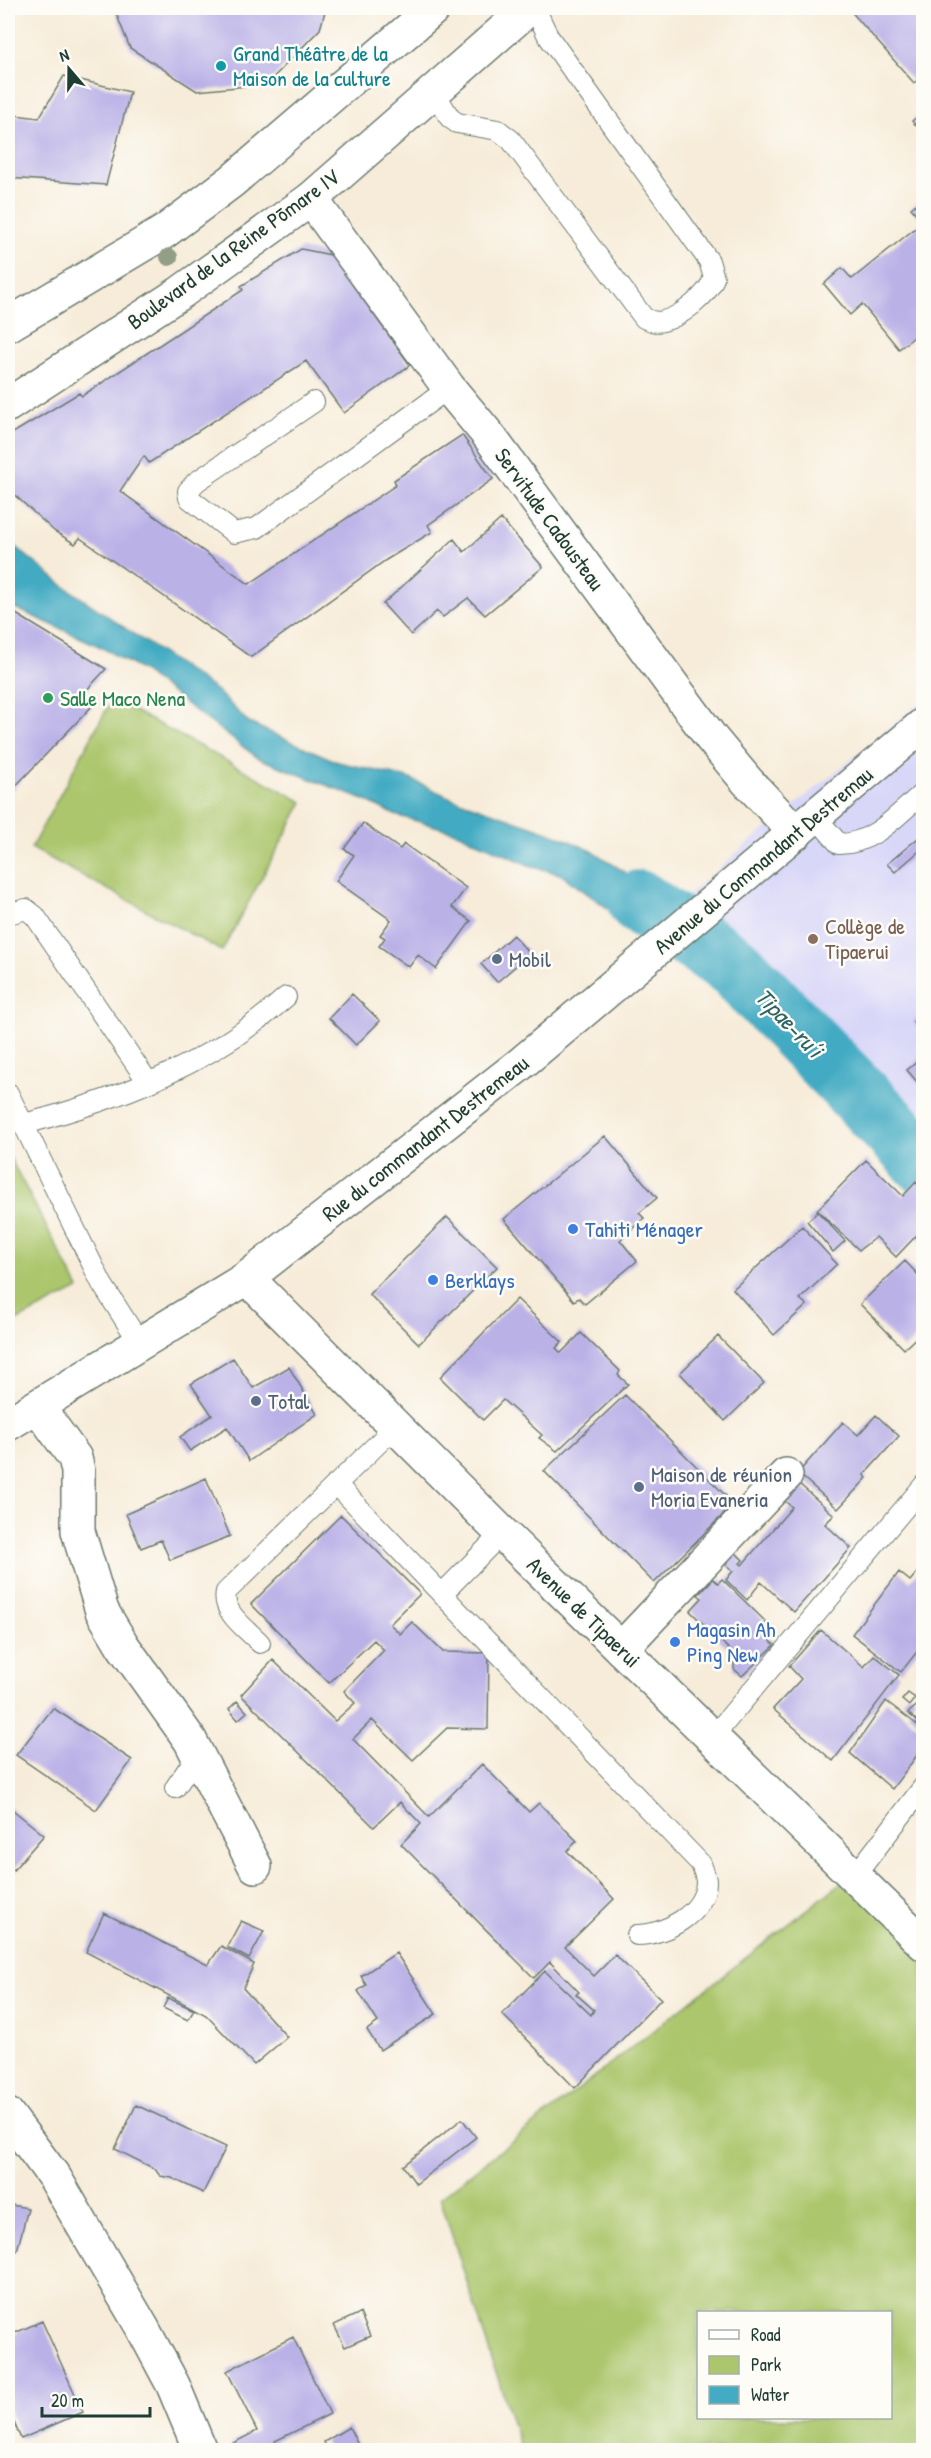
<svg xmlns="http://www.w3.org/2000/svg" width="931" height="2458" font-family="'Patrick Hand',sans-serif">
<rect width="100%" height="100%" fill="#fdfcf7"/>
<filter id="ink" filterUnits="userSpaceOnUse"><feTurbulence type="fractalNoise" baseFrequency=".0167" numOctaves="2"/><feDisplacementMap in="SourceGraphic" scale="12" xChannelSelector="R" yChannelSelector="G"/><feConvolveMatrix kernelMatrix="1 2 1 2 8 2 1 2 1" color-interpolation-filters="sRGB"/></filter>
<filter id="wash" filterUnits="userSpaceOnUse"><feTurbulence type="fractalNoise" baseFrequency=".008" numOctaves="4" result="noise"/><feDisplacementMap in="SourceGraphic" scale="24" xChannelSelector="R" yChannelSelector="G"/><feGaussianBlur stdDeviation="1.35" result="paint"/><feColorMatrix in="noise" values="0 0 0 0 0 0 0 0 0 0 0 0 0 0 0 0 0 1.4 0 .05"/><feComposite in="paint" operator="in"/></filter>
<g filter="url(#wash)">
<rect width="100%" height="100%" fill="#f7ecd9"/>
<path fill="#d9d7f8" d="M923 701V1136L669 912 742 848Z"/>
<path fill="#abc66c" stroke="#658250" stroke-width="1.5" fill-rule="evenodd" d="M112 699 303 802 222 951 31 848Z
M8 1154 79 1289 8 1325Z
M850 1876 923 1948V2450H521L440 2198ZM698 2312H890V2418H698Z"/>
<path fill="#43abc3" stroke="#31747c" stroke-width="1.5" d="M8 541 64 586 217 691 249 723 338 762 408 778 451 798 554 834 592 851 653 890 620 917 560 874 531 866 453 831 395 815 369 802 258 758 141 670 99 646 8 605Z"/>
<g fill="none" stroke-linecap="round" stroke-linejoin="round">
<path stroke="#43abc3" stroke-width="64" d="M639 902 735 967 924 1162"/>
</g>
<g id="blocks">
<path fill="#bab1e7" d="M114 8H326L320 29 267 84 197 91 130 48Z
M848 8H924V75L914 83Z
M64 76 130 92 106 185 8 178V114L39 118Z
M924 111V134L912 121Z
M924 198V223L911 208Z
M918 226 924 233V329L899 349 862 304 850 315 824 284 842 268 852 279Z
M301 249 331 255 410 365 344 413 306 361 149 463 144 456 120 491 249 584 396 485 394 480 462 435 493 479 428 525 432 532 386 560 251 657 80 538 75 544 54 531 8 489V436L79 393 82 396 243 290 241 286Z
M501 519 543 567 485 615 468 598 443 617 437 611 411 635 383 604 454 539 464 552Z
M8 609 106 669 84 693 95 703 8 794Z
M363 823 400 849 404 844 466 888 452 907 471 921 436 969 418 955 409 967 379 946 385 938 380 935 391 920 336 881 354 855 344 849Z
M924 833V847L895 872 887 864Z
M513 935 530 954 497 982 481 964Z
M352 994 380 1021 356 1045 329 1018Z
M924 1013V1034L913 1022Z
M924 1056V1090L907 1070Z
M605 1136 657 1198 639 1213 644 1218 620 1240 637 1261 585 1304 579 1298 574 1301 504 1219Z
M866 1160 903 1196 916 1182 924 1189V1240L921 1242 916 1236 896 1257 876 1237 859 1250 817 1210Z
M818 1212 845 1241 833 1252 807 1221Z
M447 1217 497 1267 419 1344 369 1294Z
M802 1226 837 1264 800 1299 807 1305 774 1335 733 1289Z
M905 1261 924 1281V1330L904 1349 860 1304Z
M517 1299 562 1342 556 1348 561 1353 581 1333 620 1371 618 1375 628 1384 557 1451 539 1438 542 1435 503 1400 483 1420 440 1377Z
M718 1336 764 1383 725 1421 680 1373Z
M233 1358 253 1388 289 1367 317 1414 249 1461 227 1427 190 1451 180 1437 212 1415 191 1384Z
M625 1395 734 1504 654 1583 544 1471Z
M876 1415 899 1436 864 1475 867 1478 838 1509 798 1473 843 1422 858 1435Z
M206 1478 230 1536 170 1560 161 1540 141 1548 126 1514Z
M797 1482 834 1515 825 1524 851 1548 794 1612 761 1582 747 1600 726 1580 733 1571 723 1562 734 1551 743 1560 740 1563 742 1565 792 1507 781 1498Z
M341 1515 420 1594 390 1624 400 1634 412 1622 443 1652 489 1653 488 1729 447 1728 413 1760 372 1720 353 1739 429 1817 482 1764 529 1812 539 1803 577 1841 567 1851 614 1899 565 1947 594 1976 615 1955 661 1999 575 2088 502 2014 545 1971 591 2015 594 2010 576 1994 579 1992 550 1962 534 1978 401 1844 421 1824 400 1802 374 1827 241 1695 273 1660 335 1721 355 1703 344 1691 384 1650 374 1640 329 1683 251 1604Z
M921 1568 924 1570V1643L901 1672 852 1634 899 1572 910 1581Z
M713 1579 718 1583 722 1579 766 1622 759 1630 775 1645 742 1676 734 1669V1654L690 1611 702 1598 698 1595Z
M821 1630 864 1667 874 1655 899 1675 833 1761 773 1709 801 1679 789 1666Z
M908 1693 915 1698 909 1706 902 1700Z
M237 1701 247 1712 238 1720 229 1709Z
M886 1701 924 1730V1746L892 1789 850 1753Z
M921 1702 924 1703V1727L908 1713Z
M53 1708 132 1760 96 1810 16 1755Z
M8 1806 44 1835 8 1876Z
M104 1913 208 1965 221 1946 254 1964 243 1988 287 2037 254 2065 206 2015 86 1952Z
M241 1921 264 1931 249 1959 227 1947Z
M396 1953 436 2014 380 2050 367 2030 378 2022 358 1991 366 1985 361 1976Z
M168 1998 194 2010 188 2020 163 2008Z
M136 2105 226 2147 203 2193 172 2178 160 2176 155 2169 115 2149Z
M462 2119 476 2137 416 2184 403 2166Z
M8 2200 11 2205 28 2208 17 2251 8 2250Z
M360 2313 370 2336 345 2347 334 2325Z
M42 2321 83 2412 21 2439 8 2408V2336Z
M293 2337 330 2414 275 2441 280 2450H234L231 2444 257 2431 227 2371Z
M349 2427 360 2449 328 2450 324 2442Z"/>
</g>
</g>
<g filter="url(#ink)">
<use href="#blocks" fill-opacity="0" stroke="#6b7a6e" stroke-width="1.5"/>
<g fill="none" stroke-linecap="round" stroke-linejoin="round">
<defs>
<path id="service" d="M433 90 450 118 457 123 498 130 511 140 644 318C651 321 656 323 663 321 681 317 708 295 714 278L709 261 548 36 535 8
M314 402 196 482 188 491 189 498 234 533 257 528 449 388
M815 816 839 844C874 844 898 814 924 792
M8 914 26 909 35 916 148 1082
M8 1093 102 1284 141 1345
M24 1124C117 1100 214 1063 286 997
M336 1484 701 1864C703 1870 706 1876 706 1882 705 1914 664 1935 637 1935
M442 1594 502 1533
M260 1643C247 1629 221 1612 226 1592L396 1426
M712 1738 924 1485
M175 1788 194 1760 191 1746
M854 1877 924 1786"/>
<path id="minor" d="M311 199 449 388 489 436 712 739 747 781 796 833
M38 1407 75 1458 78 1471V1531L102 1611 123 1646 190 1740 255 1866
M621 1649 786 1475
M8 2115 55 2178 142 2327 173 2385 200 2450"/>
<path id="secondary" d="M247 1278 502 1533 924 1944"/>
<path id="primary" d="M8 325 164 232 232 181 434 8
M8 405 180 293 311 199 529 8
M8 1424 247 1278 518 1066 924 724"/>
</defs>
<use href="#service" stroke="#6b7a6e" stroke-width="22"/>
<use href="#minor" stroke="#6b7a6e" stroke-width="36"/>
<use href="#secondary" stroke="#6b7a6e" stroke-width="36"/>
<use href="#primary" stroke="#6b7a6e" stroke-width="36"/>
<use href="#service" stroke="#fff" stroke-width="20"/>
<use href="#minor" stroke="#fff" stroke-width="33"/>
<use href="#secondary" stroke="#fff" stroke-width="33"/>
<use href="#primary" stroke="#fff" stroke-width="33"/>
</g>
<circle fill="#939e86" cx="169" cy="257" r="9"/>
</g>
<circle fill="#0f9aa8" stroke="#fdfcf7" stroke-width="2" cx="221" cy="66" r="6"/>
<circle fill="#2e9e5b" stroke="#fdfcf7" stroke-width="2" cx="48" cy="698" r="6"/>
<circle fill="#8d6e63" stroke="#fdfcf7" stroke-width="2" cx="813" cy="939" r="6"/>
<g fill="#5c6f8a" stroke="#fdfcf7" stroke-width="2">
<circle cx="497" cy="959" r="6"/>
<circle cx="256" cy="1401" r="6"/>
<circle cx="639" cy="1487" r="6"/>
</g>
<g fill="#3f7fe0" stroke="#fdfcf7" stroke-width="2">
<circle cx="573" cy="1229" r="6"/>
<circle cx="433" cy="1280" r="6"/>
<circle cx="675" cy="1642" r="6"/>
</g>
<g text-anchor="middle" stroke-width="5" stroke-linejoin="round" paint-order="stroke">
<g font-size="22" fill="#0d838f" stroke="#fdfcf7" text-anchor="start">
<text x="233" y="61">Grand Théâtre de la<tspan x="233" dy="25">Maison de la culture</tspan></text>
</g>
<g font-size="22" fill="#1f3d34" stroke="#fdfcf7">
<text transform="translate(233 249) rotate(-36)" y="8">Boulevard de la Reine Pōmare IV</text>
<text transform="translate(550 519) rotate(54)" y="8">Servitude Cadousteau</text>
<text transform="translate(763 860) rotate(-40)" y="8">Avenue du Commandant Destremau</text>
<text transform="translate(425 1138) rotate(-38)" y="8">Rue du commandant Destremeau</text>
<text transform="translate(584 1612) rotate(44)" y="8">Avenue de Tipaerui</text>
</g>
<g font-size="22" fill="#27864d" stroke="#fdfcf7" text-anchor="start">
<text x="60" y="706">Salle Maco Nena</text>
</g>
<g font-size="22" fill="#785e54" stroke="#fdfcf7" text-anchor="start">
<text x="825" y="934">Collège de<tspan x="825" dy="25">Tipaerui</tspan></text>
</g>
<g font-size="22" fill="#4e5e75" stroke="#fdfcf7" text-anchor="start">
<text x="509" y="967">Mobil</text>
<text x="268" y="1409">Total</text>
<text x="651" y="1482">Maison de réunion<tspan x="651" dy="25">Moria Evaneria</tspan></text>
</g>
<g font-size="22" fill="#366cbe" stroke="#fdfcf7" text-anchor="start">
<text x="585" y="1237">Tahiti Ménager</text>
<text x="445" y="1288">Berklays</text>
<text x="687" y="1637">Magasin Ah<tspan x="687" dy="25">Ping New</tspan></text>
</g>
<g font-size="24" font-style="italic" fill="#2c6466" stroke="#fdfcf7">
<text transform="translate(789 1023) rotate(46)" y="8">Tipae-ru’i</text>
</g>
</g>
<rect width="931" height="2458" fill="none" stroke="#fdfcf7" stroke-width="30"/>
<rect x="697" y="2311" width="195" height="108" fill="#fdfcf7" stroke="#a4b0a9" stroke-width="1.5"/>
<rect x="709" y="2330" width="30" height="9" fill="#ffffff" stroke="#a4b0a9" stroke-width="1.5"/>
<text x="751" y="2341" font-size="18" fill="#1f3d34">Road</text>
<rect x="709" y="2356" width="30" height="18" fill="#abc66c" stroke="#a4b0a9" stroke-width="1.5"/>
<text x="751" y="2371" font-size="18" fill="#1f3d34">Park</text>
<rect x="709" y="2386" width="30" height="18" fill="#43abc3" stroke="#a4b0a9" stroke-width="1.5"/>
<text x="751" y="2401" font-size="18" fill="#1f3d34">Water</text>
<g transform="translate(69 69) rotate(340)" stroke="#fdfcf7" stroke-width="4.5" paint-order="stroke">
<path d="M0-4.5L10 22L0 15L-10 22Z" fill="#1f3d34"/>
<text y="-9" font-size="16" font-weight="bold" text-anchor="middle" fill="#1f3d34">N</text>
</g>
<path d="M42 2407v9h108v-9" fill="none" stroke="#1f3d34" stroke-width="3"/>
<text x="51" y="2407" font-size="18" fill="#1f3d34" stroke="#fdfcf7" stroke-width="4.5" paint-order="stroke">20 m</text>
</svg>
